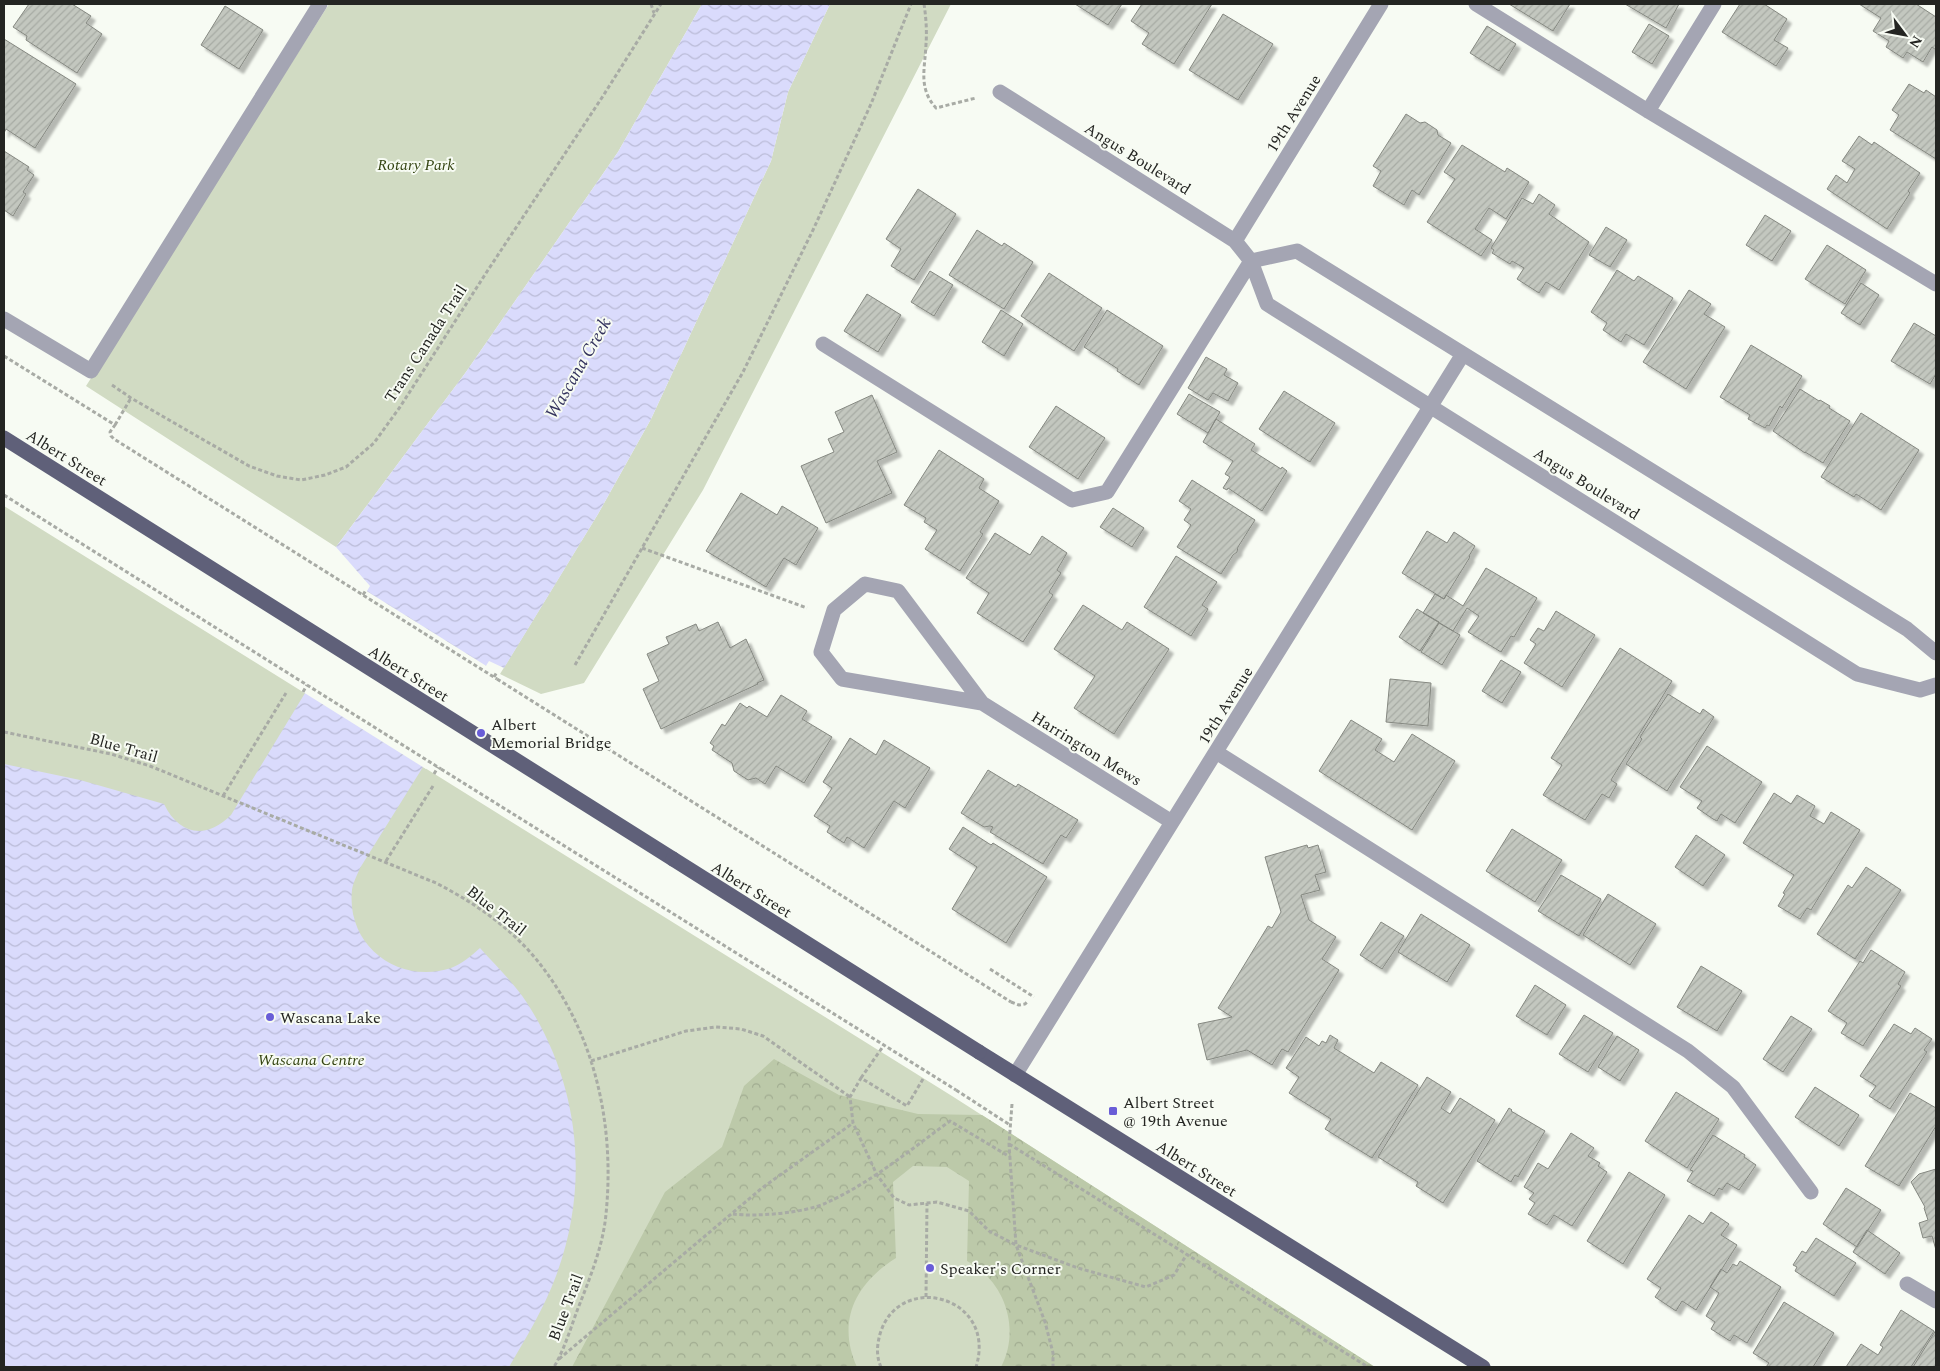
<svg xmlns="http://www.w3.org/2000/svg" width="1940" height="1371" font-family="Spectral,serif">
<defs>
<pattern id="forest-crowns" width="20" height="18" patternUnits="userSpaceOnUse" patternTransform="scale(1.25)"><rect width="20" height="18" fill="#bcc9a9"/><path d="M2 6a3 3 0 1 1 6 0M12 15a3 3 0 1 1 6 0" fill="none" stroke="#a1ac91"/></pattern>
<pattern id="water-waves" width="16" height="10" patternUnits="userSpaceOnUse" patternTransform="scale(1.25)"><rect width="16" height="10" fill="#dadbfc"/><path d="M0 5q4-4 8 0t8 0" fill="none" stroke="#bbbcd8"/></pattern>
<pattern id="building-hatch" width="6" height="6" patternUnits="userSpaceOnUse" patternTransform="scale(1.25)"><rect width="6" height="6" fill="#c3c7bf"/><path d="M-1 1l2-2M0 6l6-6M5 7l2-2" fill="none" stroke="#a7aba4"/></pattern>
<filter id="shadow"><feDropShadow dx="4.5" dy="4.5" stdDeviation="1" flood-color="#0004"/></filter>
</defs>
<rect width="100%" height="100%" fill="#f7fbf3"/>
<path fill="#d1dbc3" d="M329 4H702L618 152 466 372 336 547 86 386Z
M830 4H951L703 490 584 683 541 694 500 674 598 514 651 419 771 161 788 92Z
M4 506 952 1096 1375 1367H4Z"/>
<path fill="url(#forest-crowns)" d="M774 1059 839 1095 918 1114 982 1115 1375 1367H1001C1021 1329 1005 1281 967 1261L969 1181 947 1167 913 1166 893 1182 896 1258C856 1283 836 1321 857 1367H572L665 1192 722 1147 744 1086Z"/>
<path fill="url(#water-waves)" d="M702 4H830L788 92 771 161 651 419 598 514 504 668 489 661 360 868C357 875 353 883 352 890 346 946 399 985 451 968 462 964 471 956 480 948 496 966 514 983 527 1003 580 1085 590 1185 556 1276 544 1308 526 1338 509 1367H4V764L80 780 164 804C179 835 206 840 231 815L370 586 336 547 466 372 618 152Z"/>
<path fill="#f7fbf3" d="M365 590 488 667 426 769 303 692Z"/>
<path fill="url(#building-hatch)" stroke="#858881" filter="url(#shadow)" d="M29 4H72L91 16 86 23 102 34 77 73 26 40 27 36 13 27Z
M1075 4H1122L1108 25Z
M1142 4H1212L1174 64 1142 44 1149 33 1131 21Z
M1509 4H1570L1553 31Z
M1625 4H1679L1666 28Z
M1740 4H1764L1787 19 1774 40 1788 48 1776 66 1722 32Z
M1859 4H1916L1936 17V50L1932 47 1923 62 1907 52 1903 58 1886 47 1889 41 1873 31 1881 18Z
M225 6 263 30 239 69 201 45Z
M1223 14 1273 44 1238 100 1189 70Z
M1649 24 1669 36 1652 64 1632 52Z
M1487 26 1516 44 1499 71 1470 53Z
M4 39 76 84 35 148 6 129 4 133Z
M1909 84 1924 93 1926 90 1936 97V159L1890 130 1899 115 1892 110Z
M1406 114 1420 123 1425 122 1437 130 1438 135 1451 143 1419 195 1412 190 1404 205 1373 186 1381 171 1373 166Z
M1859 136 1872 145 1874 142 1920 173 1908 191 1910 193 1887 229 1827 189 1836 175 1847 183 1855 169 1842 161Z
M1462 145 1505 172 1507 168 1529 182 1506 219 1489 208 1475 229 1492 240 1481 256 1427 222 1455 179 1444 172Z
M4 151 29 167 27 170 34 175 23 192 26 194 13 216 4 210Z
M918 189 956 214 914 280 891 266 901 249 886 239Z
M1539 194 1555 205 1549 214 1589 242 1559 290 1546 282 1539 293 1517 279 1524 268 1512 261 1510 264 1492 253 1494 250 1491 248 1522 198 1533 204Z
M1765 215 1791 231 1772 261 1746 245Z
M1606 227 1627 240 1610 267 1589 255Z
M977 230 1002 246 1004 243 1033 262 1004 309 949 275Z
M1827 245 1866 270 1845 304 1805 279Z
M1617 270 1634 281 1638 276 1673 298 1644 345 1626 334 1621 342 1603 330 1607 323 1591 312Z
M930 271 953 285 934 316 911 302Z
M1049 273 1102 308 1074 351 1021 316Z
M1861 283 1879 295 1860 325 1841 313Z
M1689 290 1711 304 1704 314 1725 327 1686 389 1643 362Z
M867 294 901 315 878 352 844 331Z
M1001 310 1023 324 1004 356 982 342Z
M1107 310 1163 346 1139 385 1117 371 1118 369 1084 347Z
M1914 323 1936 336V374L1930 384 1891 361Z
M1751 345 1802 376 1782 408 1780 406 1769 426 1767 425 1765 428 1748 419 1750 415 1720 397Z
M1206 357 1227 369 1224 375 1238 383 1228 401 1213 393 1208 400 1188 388Z
M1800 389 1819 401 1820 400 1830 406 1829 408 1850 421 1823 463 1805 452V453L1773 431Z
M1284 391 1335 423 1310 462 1259 429Z
M1189 394 1220 412 1208 433 1177 414Z
M872 395 897 452 877 461 892 493 826 523 801 466 834 452 828 439 844 432 835 412Z
M1056 406 1105 438 1078 479 1029 447Z
M1861 413 1919 450 1881 510 1856 494 1854 497 1821 477Z
M1216 419 1255 444 1251 450 1281 469 1282 467 1287 471 1262 511 1228 488 1227 490 1223 488 1230 477 1225 474 1233 461 1203 442Z
M939 450 984 479 979 488 999 501 980 532 983 534 960 571 925 549 937 530 924 522 926 518 904 505Z
M1192 480 1255 520 1238 547 1237 552 1233 555 1221 574 1177 547 1191 525 1184 520 1191 509 1179 501Z
M741 493 777 515 782 506 818 528 796 565 784 558 766 587 706 551Z
M1113 508 1144 528 1132 547 1100 527Z
M1427 531 1447 543 1454 532 1475 546 1469 556 1470 557 1444 599 1402 573Z
M995 533 1030 555 1042 536 1067 553 1057 570 1061 573 1049 592 1053 595 1023 642 977 613 989 593 966 578Z
M1176 556 1217 582 1202 605 1208 609 1191 636 1144 607Z
M1486 568 1537 598 1514 637 1511 636 1501 652 1468 632 1479 616 1467 608 1453 631 1423 613 1435 594 1444 599 1446 595 1463 606Z
M1083 605 1122 630 1127 622 1169 649 1114 734 1074 708 1095 676 1054 649Z
M1417 609 1439 622 1420 651 1399 637Z
M1556 611 1595 635 1562 687 1524 663 1536 644 1530 640 1538 628 1544 631Z
M718 622 730 648 746 639 764 680 757 683 758 684 661 729 643 689 659 681 647 654 669 644 666 637 671 635 696 624 699 631Z
M1439 623 1460 635 1442 665 1421 652Z
M1620 648 1672 681 1611 780 1617 784 1609 798 1602 794 1585 820 1543 795 1562 765 1551 758Z
M1501 660 1521 672 1502 703 1482 691Z
M1390 679 1431 683 1428 726 1386 722Z
M1668 694 1700 714 1703 709 1714 717 1667 791 1626 764 1642 739 1640 737Z
M781 695 807 711 802 719 832 737 804 783 776 766 765 784 756 778 748 780 734 771 732 763 712 750 714 746 710 743 722 724 725 726 740 703 747 708 749 706 767 717Z
M1351 720 1382 739 1375 750 1394 762 1412 734 1455 761 1412 830 1319 771Z
M850 738 876 755 884 740 930 768 905 808 894 801 864 848 847 837 844 843 827 832 830 826 814 816 832 788 823 782Z
M1707 746 1762 782 1735 823 1721 814 1717 821 1713 819 1697 808 1702 801 1680 787Z
M988 770 1016 787 1018 784 1078 820 1066 838 1061 835 1043 864 990 832 993 827 990 826 984 827 961 813Z
M1774 793 1791 804 1797 795 1815 806 1810 816 1824 824 1831 812 1860 830 1811 910 1807 908 1800 919 1778 906 1785 894 1783 893 1794 875 1743 843Z
M963 827 991 845 993 843 1047 877 1006 943 952 909 977 867 949 849Z
M1512 829 1562 860 1535 902 1486 871Z
M1696 835 1725 855 1703 886 1675 867Z
M1307 845 1308 848 1318 845 1326 872 1315 875 1320 890 1301 895 1309 920 1336 937 1322 959 1339 970 1288 1052 1282 1049 1272 1065 1247 1050 1207 1060 1198 1024 1232 1017 1218 1008 1268 926 1272 928 1281 912 1265 857Z
M1866 867 1901 890 1855 959 1817 934 1848 885 1852 888Z
M1561 875 1601 899 1579 936 1538 911Z
M1608 894 1656 924 1630 965 1583 935Z
M1421 914 1470 945 1447 982 1398 952Z
M1381 922 1404 936 1382 969 1360 955Z
M1871 950 1905 972 1898 984 1901 986 1863 1046 1841 1033 1847 1023 1828 1011 1860 961 1863 963Z
M1701 966 1742 991 1717 1031 1677 1007Z
M1535 985 1566 1005 1547 1035 1516 1016Z
M1584 1015 1613 1033 1588 1072 1559 1054Z
M1791 1016 1812 1029 1783 1072 1763 1059Z
M1894 1024 1911 1034 1915 1028 1932 1039 1924 1050 1927 1052 1890 1109 1869 1096 1876 1086 1860 1076Z
M1330 1035 1338 1040 1334 1048 1374 1073 1381 1062 1418 1085 1372 1158 1325 1129 1331 1119 1289 1093 1299 1077 1286 1068 1306 1037 1319 1046 1322 1041 1326 1043Z
M1617 1036 1639 1050 1620 1081 1598 1067Z
M1427 1077 1451 1092 1441 1108 1450 1114 1460 1098 1495 1120 1443 1203 1416 1186 1418 1182 1378 1157Z
M1815 1087 1859 1115 1839 1146 1795 1117Z
M1676 1092 1719 1119 1687 1168 1645 1141Z
M1910 1093 1936 1108V1126L1899 1186 1865 1166Z
M1509 1108 1512 1110 1511 1111 1545 1131 1518 1177 1515 1175 1511 1182 1477 1161Z
M1571 1133 1594 1148 1588 1156 1600 1163 1598 1166 1607 1172 1572 1226 1554 1215 1547 1225 1528 1214 1535 1203 1529 1199 1534 1193 1524 1187 1538 1163 1548 1169Z
M1713 1135 1745 1155 1744 1157 1756 1165 1739 1190 1727 1183 1722 1190 1719 1188 1714 1196 1687 1181 1693 1171 1690 1170Z
M1936 1169V1250L1932 1236 1923 1238 1919 1223 1928 1220 1924 1208 1925 1207 1911 1182 1919 1174Z
M1629 1172 1665 1195 1623 1264 1587 1241Z
M1846 1188 1881 1210 1857 1247 1823 1224Z
M1711 1212 1729 1224 1721 1235 1737 1245 1696 1310 1682 1301 1676 1311 1655 1297 1661 1288 1647 1279 1689 1215 1703 1224Z
M1867 1230 1900 1253 1885 1274 1853 1252Z
M1816 1238 1856 1263 1834 1296 1795 1271 1797 1267 1793 1265 1802 1251 1806 1253Z
M1740 1261 1781 1287 1747 1343 1734 1335 1730 1341 1711 1329 1715 1322 1706 1316 1719 1293 1710 1287 1721 1269 1727 1273 1733 1264 1737 1266Z
M1784 1302 1834 1333 1813 1367H1766L1769 1363 1753 1353Z
M1901 1310 1934 1331 1911 1367H1846L1861 1344 1878 1355 1883 1347 1880 1345Z
M1936 1330V1367H1913Z"/>
<g fill="none" stroke-linecap="round" stroke-linejoin="round">
<path stroke="#a8aba5" stroke-width="3" stroke-dasharray="4 2.5" stroke-linecap="butt" d="M651 4 654 13
M924 4C926 17 927 31 926 44 925 69 918 88 936 108L976 98
M4 356 115 425 110 432 111 436 114 439 497 679
M112 385 131 398 249 466 277 476 301 480 325 475 346 467 374 443 400 407 488 270 603 96 661 4
M115 425 131 398
M4 495 441 769
M642 548 807 608
M363 595 366 590
M575 665 743 372 813 230 871 104 911 4
M494 677 497 672
M303 692 307 685
M4 732 111 754 150 766 436 883C475 903 513 929 540 964 595 1034 615 1125 606 1214 603 1247 589 1280 577 1311 570 1330 564 1350 554 1367
M434 774 438 767
M223 796 286 693
M386 861 433 786
M990 969 1034 997
M1011 1002 1019 1005 1025 1004 1027 1002
M591 1061 686 1031 716 1027 741 1029 763 1036 850 1097
M861 1078 884 1045
M923 1079 907 1106 861 1078 850 1097 853 1123 877 1175 894 1198 909 1205 937 1202 969 1211 989 1231 1016 1245 1078 1268 1146 1287 1174 1275 1187 1254
M956 1090 1010 1125
M1012 1104 1009 1144 1016 1245 1045 1322 1053 1353V1367
M1009 1144 1368 1367
M733 1214C757 1217 804 1213 826 1203 872 1182 910 1150 950 1121L1010 1157
M926 1297 927 1203
M559 1359 762 1188 853 1123
M881 1367C876 1356 877 1345 880 1334 899 1270 998 1296 976 1367"/>
<path stroke="#a4a5b3" stroke-width="15" d="M1476 4 1648 111 1936 284
M1000 92 1235 241 1251 261 1267 304 1857 674 1920 690 1936 685
M1648 111 1714 4
M1235 241 1381 4
M1251 261 1297 251 1907 629 1936 653
M4 319 91 371 320 4
M823 344 1072 500 1107 492 1251 261
M982 703 842 679 821 652 834 610 865 584 898 591 982 703 1172 822
M1216 752 1688 1051 1733 1087 1811 1192
M1015 1075 1463 354
M1907 1284 1936 1301"/>
<path stroke="#5f6079" stroke-width="15" d="M4 438 673 859
M979 1052 1483 1367"/>
<path stroke="#a8aba5" stroke-width="3" stroke-dasharray="4 2.5" stroke-linecap="butt" d="M497 679 1011 1002
M441 769 956 1090"/>
<path stroke="#5f6079" stroke-width="15" d="M673 859 979 1052"/>
</g>
<g fill="#695dd7" stroke="#f7fbf3" stroke-width="2">
<circle cx="481" cy="733" r="5"/>
<circle cx="270" cy="1017" r="5"/>
<rect x="1108" y="1106" width="10" height="10" rx="2.5"/>
<circle cx="930" cy="1268" r="5"/>
</g>
<g text-anchor="middle" stroke-width="4" stroke-linejoin="round" paint-order="stroke">
<g font-size="16" fill="#242522" stroke="#f7fbf3">
<text transform="translate(1293 113) rotate(-58)" y="6">19th Avenue</text>
<text transform="translate(1138 158) rotate(32)" y="6">Angus Boulevard</text>
<text transform="translate(425 343) rotate(-57)" y="6">Trans Canada Trail</text>
<text transform="translate(67 457) rotate(32)" y="6">Albert Street</text>
<text transform="translate(1587 483) rotate(32)" y="6">Angus Boulevard</text>
<text transform="translate(409 673) rotate(32)" y="6">Albert Street</text>
<text transform="translate(1225 705) rotate(-58)" y="6">19th Avenue</text>
<text transform="translate(124 747) rotate(16)" y="6">Blue Trail</text>
<text transform="translate(1087 748) rotate(32)" y="6">Harrington Mews</text>
<text transform="translate(752 889) rotate(32)" y="6">Albert Street</text>
<text transform="translate(497 910) rotate(38)" y="6">Blue Trail</text>
<text transform="translate(1197 1168) rotate(32)" y="6">Albert Street</text>
<text transform="translate(565 1307) rotate(-69)" y="6">Blue Trail</text>
</g>
<g font-size="16" font-style="italic" fill="#344412" stroke="#f7fbf3">
<text x="416" y="170">Rotary Park</text>
<text x="311" y="1065">Wascana Centre</text>
</g>
<g font-size="16" fill="#242522" stroke="#f7fbf3" text-anchor="start">
<text x="491" y="730">Albert<tspan x="491" dy="18">Memorial Bridge</tspan></text>
<text x="280" y="1023">Wascana Lake</text>
<text x="1123" y="1108">Albert Street<tspan x="1123" dy="18">@ 19th Avenue</tspan></text>
<text x="940" y="1274">Speaker's Corner</text>
</g>
<g font-size="18" font-style="italic" fill="#33325d" stroke="#f7fbf3">
<text transform="translate(578 368) rotate(-60)" y="6">Wascana Creek</text>
</g>
</g>
<rect width="1940" height="1371" fill="none" stroke="#242522" stroke-width="10"/>
<g transform="translate(1905 35) rotate(122)" stroke="#f7fbf3" stroke-width="4" paint-order="stroke">
<path d="M0-4L9 19L0 12L-9 19Z" fill="#242522"/>
<text y="-8" font-size="14" font-weight="bold" text-anchor="middle" fill="#242522">N</text>
</g>
</svg>
